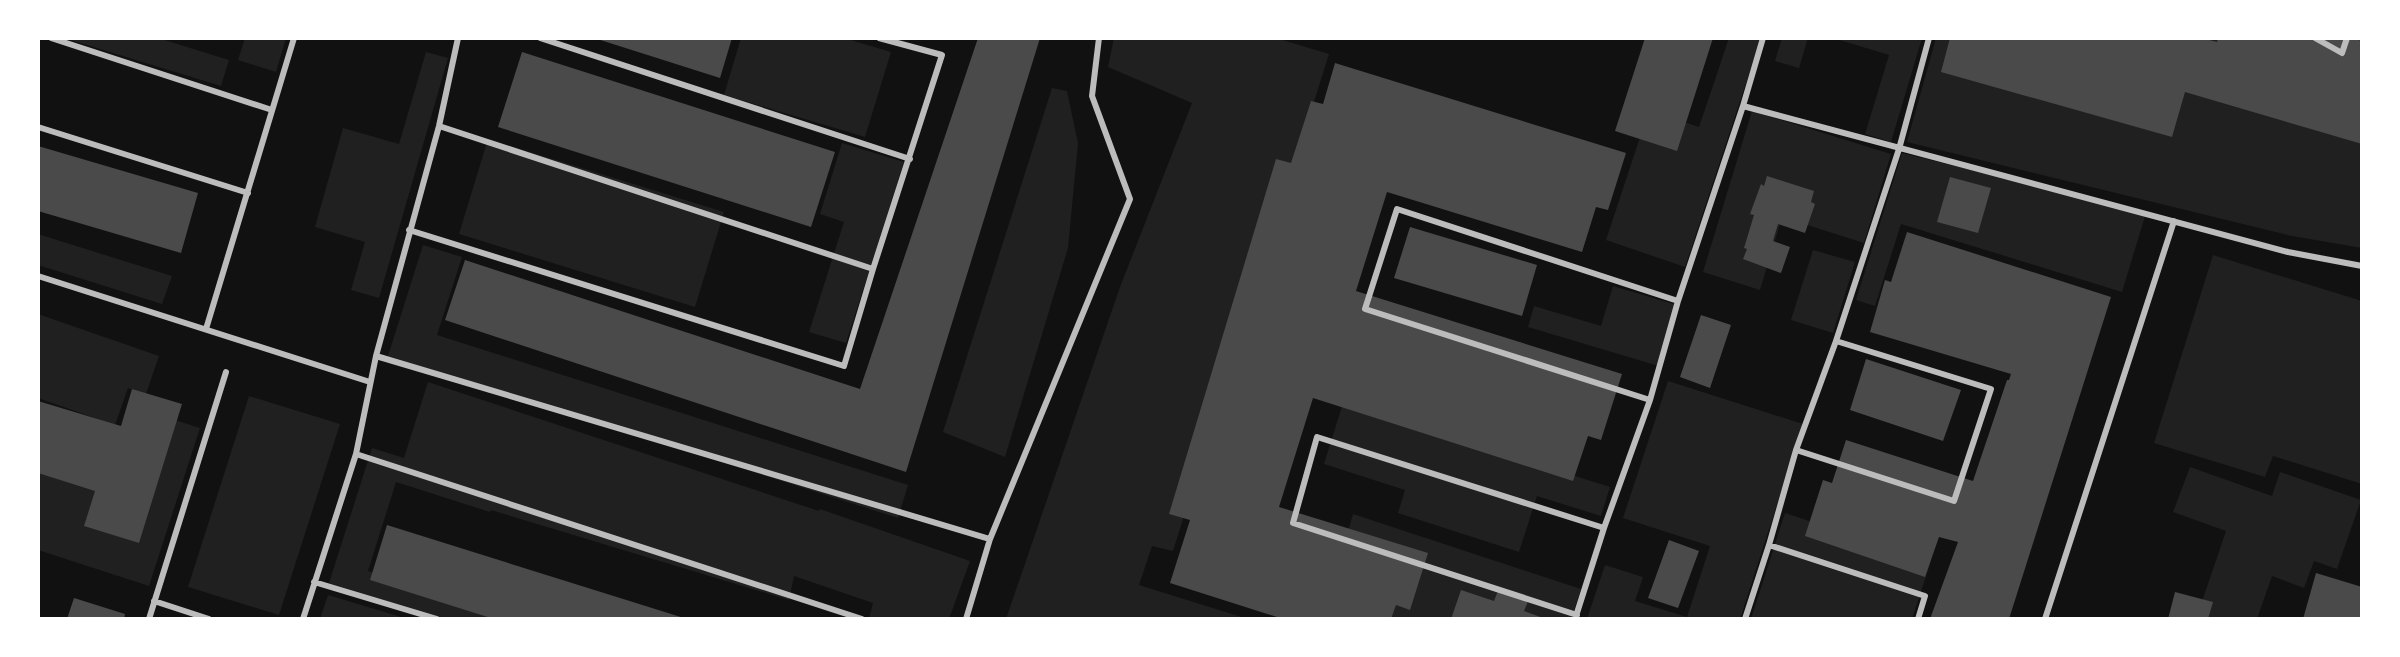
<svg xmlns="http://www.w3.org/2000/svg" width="2400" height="657" font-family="Rubik,sans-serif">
<rect width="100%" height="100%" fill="#111"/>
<path fill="#202020" d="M64 38H158L229 60 221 86Z
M245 38H286L276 72 238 60Z
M741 38H844L891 52 865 137 724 95Z
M1114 38H1276L1329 54 1173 551 1152 546 1139 585 1248 619H1006L1120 287 1192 103 1108 67Z
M1729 38H1761L1685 267 1606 240 1649 110 1699 127Z
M1782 38H1808L1799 68 1775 61Z
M1833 38H1922L1891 142 1865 134 1889 55Z
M1936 38H2234L2362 67V248L2292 236 1907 142Z
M426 52 448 58 379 298 351 290 365 242 315 227 343 128 399 144Z
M1052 88 1067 91 1078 143 1068 248 1005 457 943 432Z
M1752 111 1891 154 1864 243 1782 217 1760 290 1703 272Z
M488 139 724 212 695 307 459 234Z
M842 143 904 162 846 343 809 332 844 222 820 214Z
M1902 153 2146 213 2122 292 1901 224 1875 306 1856 300Z
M38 234 172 276 162 304 38 265Z
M423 245 462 257 437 335 908 485 898 518 388 356Z
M1813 250 1855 262 1833 333 1791 320Z
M2213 255 2362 301V484L2273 456 2265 477 2154 443Z
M1613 286 1680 306 1662 367 1528 327 1534 306 1601 326Z
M38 314 159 356 146 394 128 388 115 425 38 398Z
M1668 381 1803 424 1740 619H1587L1605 565 1643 577 1635 601 1687 617 1710 546 1623 518Z
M428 382 819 511 820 509 970 561 949 619H869L873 603 794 576 789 600 491 510 490 512 396 482 368 571 506 614 504 619H441L329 583 372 448 404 458Z
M249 396 340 424 279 615 188 587Z
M1343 403 1610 487 1601 516 1537 496 1519 552 1398 513 1405 490 1324 464Z
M162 416 200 428 149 586 38 550V461Z
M2190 467 2272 496 2280 472 2361 500 2337 569 2314 561 2304 588 2272 576 2257 619H2196L2226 531 2173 512Z
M1785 513 1931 561 1912 619H1751Z
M1353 514 1581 589 1571 619H1323Z
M328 595 408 619H320Z"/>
<path fill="#4a4a4a" d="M594 38H732L720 78Z
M978 38H1040L906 472 445 320 465 260 860 389Z
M1645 38H1713L1677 151 1615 131Z
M1950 38H2202L2217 42 2218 38H2352L2362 41V144L2185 92 2172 137 1941 72Z
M522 52 835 152 811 227 498 127Z
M1335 63 1626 153 1608 210 1596 207 1582 252 1387 192 1356 291 1622 374 1601 440 1588 436 1573 481 1313 398 1279 507 1428 553 1410 610 1396 605 1391 619H1283L1170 583 1190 520 1169 514 1276 159 1291 163 1311 101 1323 104Z
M38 146 198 193 181 253 38 211Z
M1767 176 1814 191 1811 202 1815 204 1805 233 1778 224 1773 241 1790 247 1781 273 1743 259 1747 249 1744 248 1754 215 1750 214 1761 184 1764 186Z
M1950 177 1991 188 1978 233 1937 222Z
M1410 227 1537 265 1522 316 1394 278Z
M1907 232 2111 297 2009 619H1930L1958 542 1939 537 1925 577 1805 536 1823 480 1832 483 1846 440 1973 481 2007 380H2009L2011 374 1870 332 1885 280 1891 282Z
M1701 315 1731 325 1710 388 1680 377Z
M1866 359 1961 390 1943 441 1850 410Z
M132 389 182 404 139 543 84 526 95 491 38 473V401L121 426Z
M387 525 684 618V619H494L370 580Z
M1669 540 1699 551 1678 608 1648 598Z
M2316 573 2362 587V619H2303Z
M1499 588 1529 599 1524 611 1546 619H1451L1461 590 1494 601Z
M2175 592 2213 602 2208 619H2168Z
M74 598 125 614 124 619H67Z"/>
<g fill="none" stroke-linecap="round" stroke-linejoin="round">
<path stroke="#bcbcbc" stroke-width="6" d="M51 38 272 110
M540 38 910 159
M1763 38 1743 106 2288 252 2362 266
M2315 38 2342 53 2347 38
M439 126 873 269
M38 127 248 193
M409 230 844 366 873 269 942 55 879 38
M38 276 370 382
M206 329 294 38
M376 356 990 539
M1650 400 1365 309 1397 209 1678 301
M1796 450 1954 501 1991 389 1836 341
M356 454 862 619
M1769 545 1925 596 1918 619
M314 582 437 619
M154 601 209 619
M1577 615 1293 523 1317 437 1604 528
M1576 616 1604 528 1650 400 1678 301 1743 106
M149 619 226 372
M303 619 356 454 376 356 439 126 458 38
M966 619 990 539 1130 199 1092 96 1099 38
M1745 619 1769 545 1796 450 1836 341 1899 149 1929 38
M2045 619 2174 221"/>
</g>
<rect width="2400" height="657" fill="none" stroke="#ffffff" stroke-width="80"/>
</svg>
